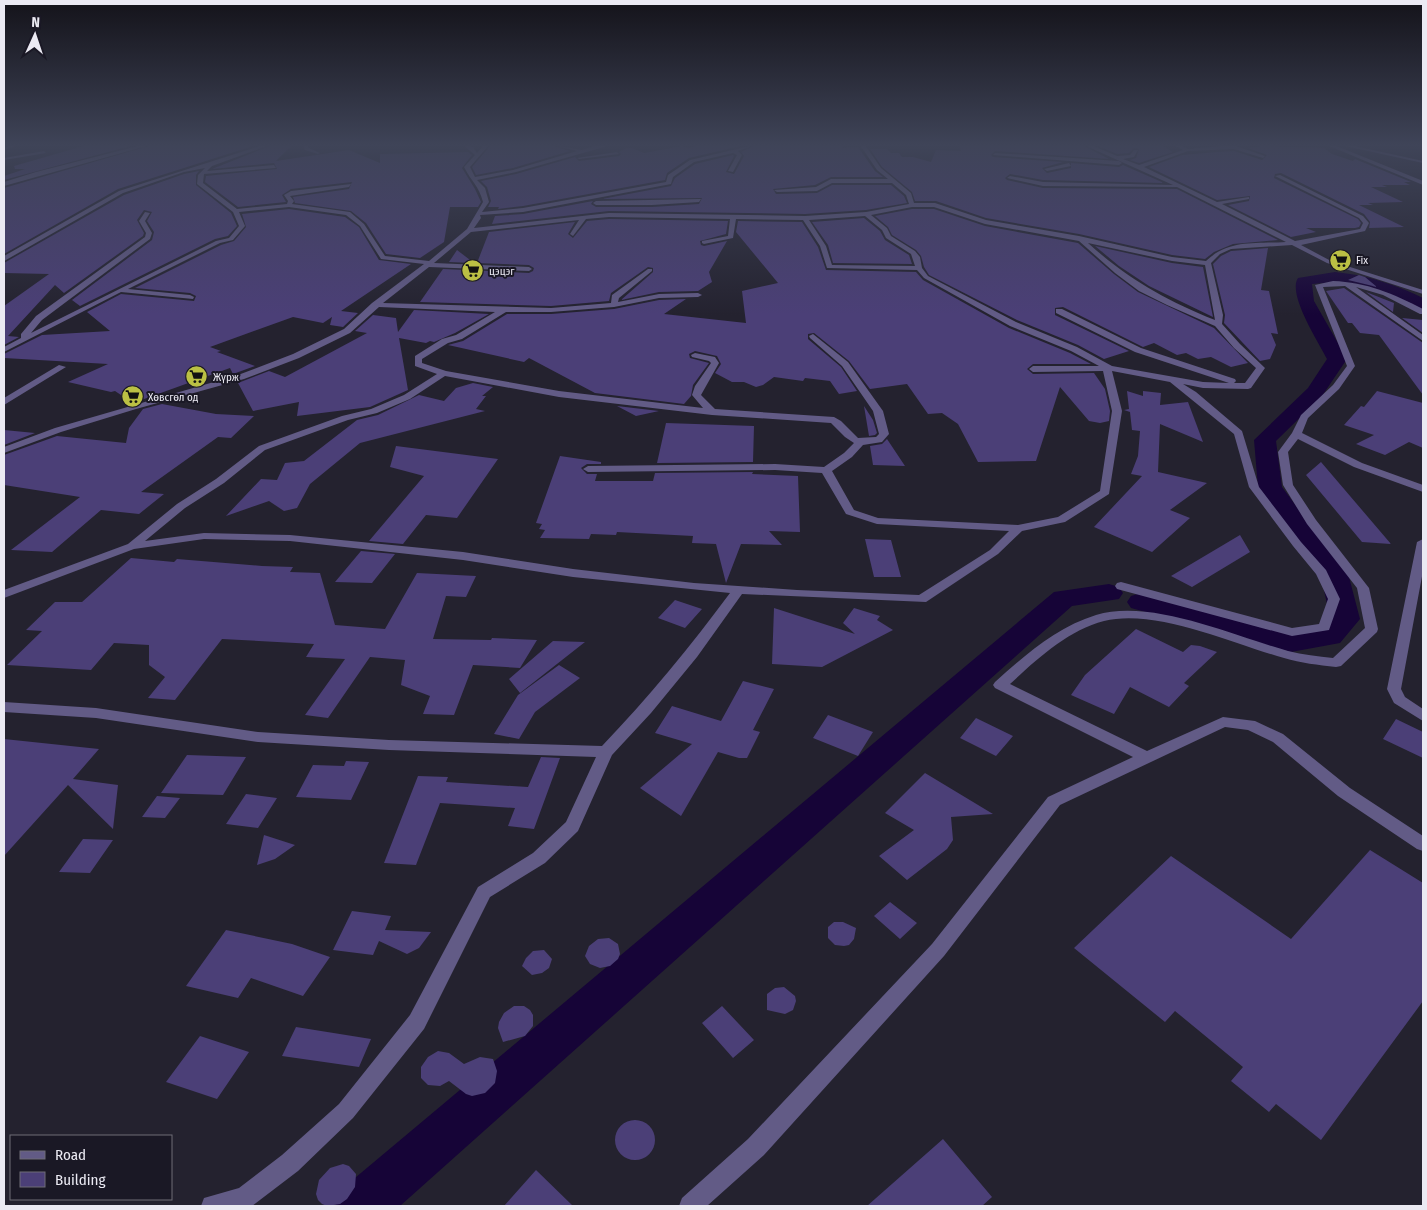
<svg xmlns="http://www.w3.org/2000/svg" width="1427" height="1210" font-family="'Fira Sans Condensed',sans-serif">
<rect width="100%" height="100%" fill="#24222f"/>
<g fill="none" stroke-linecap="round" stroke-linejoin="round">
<path fill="#160437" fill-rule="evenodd" d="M1335 272C1366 275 1395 284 1423 298V310L1362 286 1335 282 1312 284 1314 301 1347 359 1322 396 1276 441 1282 487 1349 577 1360 619 1340 643 1291 652 1131 608 1127 602 1131 596 1141 593 1291 632 1320 628 1330 617 1321 577 1258 487 1254 440 1308 388 1327 359C1319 343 1287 294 1298 278Z
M1109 584 1119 587 1123 593 1119 599 1072 606 400 1206H335L343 1188 1054 592Z"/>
</g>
<path fill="#4b3f77" d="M87 145H134L4 180V176L25 169H15L14 166Z
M152 145H256L118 189 4 254V188Z
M272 145H292L276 161 349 150 380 163V154L468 152 472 155 462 168 475 189 481 202 478 207H450L444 242 420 258 386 254 366 223 351 211 295 203 293 197 349 189 352 182 291 189 282 195 286 202 238 207 205 182 206 176 277 169 274 163 212 169Z
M491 145H551L570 151 513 168 476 175 472 167Z
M698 145H745L689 158 667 173 665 180 523 206 498 209 499 207H488L491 201 487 187 481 181 516 174 575 157 579 161 619 156 621 154 619 152 626 148H632L644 153 682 146 689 148Z
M756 145H842L843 148 858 147 875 171 883 177H831L815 185 773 189 776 194 817 193 832 185H891L904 196 907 203 866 210 805 214 609 211 492 224 495 216 523 214 593 201 591 204 596 207H652L699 204 702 198 602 199 671 186 675 178 695 164 733 155 734 156 726 172 734 174 744 156 741 152Z
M959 145H1082L1109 159 995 151 991 155 993 157 1063 162 1042 168 1047 173 1071 168V163L1119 167 1123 165 1164 183 1043 180 1010 174 1005 178 1007 180 1043 188 1177 189 1278 240 1233 244 1214 252 1205 259 1172 255 1079 234 986 218 936 201H915L912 192 882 167 870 149H887L891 153H899L902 157H913L931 162 936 150 961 151Z
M1096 145H1161L1173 152 1139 163 1130 160 1136 158 1139 149 1134 148 1129 153 1117 154Z
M1262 146 1324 148 1332 154 1353 161 1355 159 1411 182H1404L1410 185H1382L1387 187H1371L1403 202 1368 203 1373 205H1359L1404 227 1369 228 1370 222 1364 214 1281 173 1275 174 1274 178 1358 219 1361 223 1359 227 1355 228H1306L1316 232 1291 237 1228 205 1249 201 1250 196 1217 200 1149 167 1182 155 1217 152 1234 151 1262 160 1267 155 1248 148Z
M199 171 196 175V185L231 213 237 226 228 236 215 239 80 306 72 300 152 240 154 232 147 221 152 212 144 210 137 220 144 233 143 236 64 293 55 285 8 336 19 337 4 345V306L49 274 4 273V263L124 195 184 174Z
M289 209 345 217 359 227 379 260 411 264 341 311 358 313 343 327 330 325 332 317 323 323 293 317 210 347 221 351 217 352 255 366 233 374 230 368 133 403 115 391 111 392 68 382 108 364 4 358V354L42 335 110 331 87 312 121 294 194 301 196 296 190 293 135 288 221 245 234 241 246 227 242 214Z
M912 209H934L985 226 1078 243 1114 274 1138 292 1214 328 1248 363 1231 367 1211 357 1198 359 1186 353 1177 355 1154 343 1143 347 1063 307 1055 308V315L1129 351 1104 359 1078 345 1017 320 929 275 924 267 921 256 916 250 892 235 888 227 875 216Z
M864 218 880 231 885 240 909 255 912 264 833 263 828 245 812 222Z
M609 219 728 221 726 234 700 241 701 245 704 246 727 241 709 272 712 282 698 291 659 292 621 300 653 272V268L648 267 611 293 609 301 551 306 420 302 443 269 529 273 533 271 534 268 529 265 477 263 489 232 575 222 568 234 573 238 587 221Z
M738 221 802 222 818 247 826 270 916 272 923 280 1009 328 1070 353 1091 364H1033L1027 369 1033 374 1094 373 1105 389 1110 411 1109 421 1100 423 1089 421 1060 387 1036 461 978 462 958 424 942 413 928 414 907 384 870 389 849 361 814 333 808 334V339L841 367 857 391 839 394 830 381 805 378 803 381 774 377 763 385 756 387 744 382H732L715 373 721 364 717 356 695 351 689 354 690 358 709 363 693 385 691 396 684 404 595 393 529 358 524 362 448 345 463 341 507 314H551L614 309 659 300 686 299 664 314 746 323 742 291 778 283 736 232Z
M1095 246 1172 263 1203 267 1213 317 1149 286 1119 266Z
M1268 248 1261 290 1269 291 1278 334 1271 333 1276 345 1270 359 1260 361 1224 323 1225 315 1213 264 1221 256 1231 251Z
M457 250 474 263 449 262Z
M1359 275 1365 277 1377 287 1348 280Z
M1344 288 1423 343V395L1379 335 1360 333 1352 323H1348L1326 291Z
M1366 292 1394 303 1393 312Z
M414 310 489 314 455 333 434 342 430 341 426 343 399 338 408 390 370 407 297 416 299 402 253 411 238 383 269 371 285 377 367 333 355 331 373 315 396 318 398 332Z
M1402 318 1423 320V333Z
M473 383 493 387 482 396H486L476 409 485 411 360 443 310 484 297 508 284 511 269 501 226 516 261 479 277 480 285 463 304 461 357 420 378 415 419 395 444 401 456 388Z
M1127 391 1143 396V391L1161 393 1160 405 1188 402 1203 442 1160 424 1158 472 1207 483 1170 510 1190 518 1152 552 1094 527 1142 476 1131 474 1138 456 1140 431 1132 430 1130 412 1124 410 1129 409Z
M1377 391 1423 403V448L1409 442 1385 455 1356 444 1374 435 1344 425 1361 406 1364 407Z
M162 404 216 414 254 416 231 438 218 437 141 492 164 494 139 514 101 510 52 552 11 550 80 497 4 485V455L57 436 126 443 129 428 143 409Z
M617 406 659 411 636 416Z
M864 406 873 420 877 433 875 435 869 436Z
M666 423 754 426 753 462 657 463Z
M4 430 35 433 4 445Z
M887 439 905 466 873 465 870 446 882 444Z
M396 446 498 459 457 518 426 515 403 544 369 541 424 476 390 467Z
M560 456 601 462V464H587L581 468 587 474H597L595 481H653L655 473 753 472 752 474 798 476 800 532 769 531 782 545 741 544 726 583 716 544 692 543 693 536 617 532 616 535 591 534 589 539 540 538 545 530 539 529 542 524 536 523Z
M1321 462 1391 544 1362 542 1306 475Z
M1240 535 1250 552 1192 587 1171 576Z
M865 539 891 540 901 577H874Z
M361 551 395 554 372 583 335 582Z
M131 558 174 562 177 559 262 566 293 567 290 572 320 573 335 625 385 629 417 573 476 576 466 597 446 596 433 639 491 640 492 638 537 640 520 668 473 665 454 715 423 714 430 696 401 685 405 660 370 657 328 718 305 715 345 659 306 657 314 644 222 639 175 700 148 698 165 677 149 665V645L114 643 91 670 7 665 42 631 26 630 55 602H82Z
M675 600 702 609 685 628 658 618Z
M774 608 855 634 843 623 854 608 880 616 877 620 893 630 822 667 772 664Z
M1136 629 1183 652 1191 645 1200 646 1217 652 1184 683 1189 686 1169 707 1130 687 1114 714 1071 695 1085 675Z
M553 641 585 642 520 693 509 679Z
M559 665 580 678 535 712 519 739 494 734 518 695Z
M743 681 774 689 753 730 760 732 747 758H739L718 752 681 816 640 788 692 744 655 733 672 706 721 721Z
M828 715 873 732 858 756 813 738Z
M976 718 1013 736 996 756 960 738Z
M1396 719 1423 732V758L1383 739Z
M4 739 99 749 73 779 118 785 113 829 68 785 4 856Z
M187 755 246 757 223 795 161 793Z
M541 757 560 758 534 829 508 826 515 808 440 803 416 865 384 863 418 776 448 777 446 782 528 787Z
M346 761 369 762 351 800 296 797 313 765 344 766Z
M925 773 993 814 951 817 953 840 947 849 907 880 879 856 914 830 885 813Z
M246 794 277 798 258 828 226 824Z
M157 796 180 798 165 818 142 817Z
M264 835 295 845 275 859 257 865Z
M83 839 113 840 90 873 59 872Z
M1370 850 1423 883V1001L1321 1140 1276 1104 1269 1112 1231 1081 1243 1067 1175 1011 1165 1022 1074 948 1171 856 1291 939Z
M890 902 917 923 900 939 874 916Z
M352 911 391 916 385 930 431 932 419 948 407 954 379 941 373 955 333 950Z
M834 922H843L856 928 854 939 849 945 844 946 835 945 828 938V927Z
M226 930 292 944 330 957 303 996 251 978 238 998 186 986Z
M609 938 618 944 620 954 618 959 610 966 600 968 590 964 585 956 589 946 598 939Z
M544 950 552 959 549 968 542 973 532 975 522 966 526 958 533 951Z
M784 987 795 996 796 1001 793 1010 785 1014 767 1010V994L775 988Z
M514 1006H524L530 1010 533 1015V1026L525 1036 503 1042 498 1028 499 1022 504 1013Z
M722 1006 754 1040 733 1058 702 1023Z
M296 1027 371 1039 359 1067 282 1056Z
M200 1036 249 1052 217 1099 166 1082Z
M438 1051 449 1053 464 1064 480 1057 493 1059 497 1071 495 1083 485 1093 472 1096 466 1094 449 1081 440 1086 428 1085 421 1078V1067L428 1057Z
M615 1140a20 20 0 1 1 40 0a20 20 0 1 1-40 0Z
M943 1139 992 1197 982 1206H867Z
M343 1164 349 1166 356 1174 355 1187 347 1199 340 1204 327 1206 322 1204 318 1200 316 1194 319 1180 330 1168Z
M536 1170 573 1206H504Z"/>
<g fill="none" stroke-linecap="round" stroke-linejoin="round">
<path fill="#625b86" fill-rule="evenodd" d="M11 145H18L4 150V148Z
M142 145H150L4 186V182L36 172Z
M263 145H270L212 166 207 171 274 165 276 168 204 174 203 183 237 209 287 204 288 201 284 195 291 191 351 184 349 187 290 196 294 201 292 204 350 212 364 224 385 256 429 261 467 229 483 202C479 186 471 181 464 167L475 155 463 145 473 147 477 153 484 145H489L470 167 475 177 513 170 577 151 553 145 582 150 598 145H611L516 172 477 180 485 188 489 202 482 212 523 208 666 182 668 175 690 160 754 145 738 151 742 155 733 172 728 171 737 155 733 153 694 162 673 177 671 184 523 212 480 215 481 218 474 228 609 213 805 216 866 212 909 204 906 195 892 183H832L817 191 777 192 774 190 816 187 831 179H888L877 170 860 145H865L881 168 911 193 914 203H935L986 220 1079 236 1172 257 1206 261C1229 239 1256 244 1286 242L1177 187 1043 186 1007 178 1010 176 1043 182 1173 185 1084 145H1091L1117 156 1130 155 1134 150H1138L1134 157 1123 159 1139 165 1183 150 1174 145H1180L1188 149 1233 145 1265 156 1263 158 1234 149 1188 151 1144 167 1217 202 1249 197V199L1222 204 1295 241 1360 229 1363 223 1359 218 1275 176 1280 175 1363 216 1369 223 1365 231 1301 245 1331 261 1423 290V294L1327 263 1292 245 1231 249 1220 254 1211 263 1223 315 1222 324 1240 344 1265 368 1251 388 1248 389 1203 388 1183 384 1196 392 1242 431 1259 487 1301 542 1326 570 1340 599 1329 630 1292 636 1117 589 1115 586 1117 583 1121 582 1292 628 1319 624 1328 599 1316 574 1293 546 1249 487 1234 434 1170 382 1112 371 1122 411 1109 494 1065 522 1022 531 998 554 926 602 742 594 697 657 651 713 612 755 578 831 545 863 490 897 424 1029 353 1118 298 1171 252 1206H201L204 1198 239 1188 282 1155 339 1104 410 1015 478 887 533 853 566 822 596 757 389 750 258 742 96 718 4 712V702L96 708 258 732 389 740 602 746C648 698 690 647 730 593L573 577 463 560 290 541 204 539 134 549 4 598V590L128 544 177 504 216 479 259 446 342 416 371 409 404 395 437 374 415 366V356L442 339 456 335 495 312 379 307 350 333 299 358 244 379 136 409 61 432 4 453V447L55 428 238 375 293 354 344 329 372 303 424 264 381 259 360 226 346 215 289 207 239 212 245 226 233 240 220 243 128 289 190 295 194 297 193 299 121 292 4 352V347L21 338V334L36 316 145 237 146 233 139 221 145 212 150 213 145 221 152 233 150 239 42 320 31 333 216 241 229 238 239 226 233 212 197 184 198 175 205 168 184 172 123 193 6 260 4 261V256L119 191ZM912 207H934L985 224 1079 241 1115 273 1139 291 1167 305 1215 326 1234 348 1256 368 1245 383H1234L1236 381 1235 379 1141 348 1062 309H1056V313L1135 352 1229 383 1203 382 1112 366 1077 347 1016 322 928 276 922 268 920 257 915 251 891 236 887 228 871 215ZM865 216 882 230 886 238 911 254 915 266 832 265 826 246 809 220ZM609 217 730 219 728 236 702 241V243L704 244 733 238 736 219 803 220 820 246 827 268 917 270 924 278 1010 326 1071 351 1099 366H1033L1029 369 1033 372 1103 371 1112 411 1100 491 1058 517 1018 525 878 518 854 510 832 471 852 457 863 445 882 442 889 434 883 411 848 362 813 334 809 336 810 338 842 366 873 411 879 434 876 437 858 438 841 421 834 417 715 409 701 395 719 363 715 357 695 353 691 355 692 357 709 361 711 363 695 386 692 395 703 408 559 391 446 371 422 363V359L448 343 462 339 506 312H551L614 307 659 298 698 297 702 295 698 293 659 294 618 302 619 298 652 271V269H648L612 295 611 303 551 308 383 303 429 267 529 271 532 269 529 267 434 263 471 232 579 220 570 234 573 236 586 219ZM1088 243 1172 261 1205 265 1215 320C1165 300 1128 279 1088 243ZM445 376 559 397 712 415 831 423 845 437 854 443 844 453 824 467 775 464 588 466 583 469 588 472 775 470 822 473 846 514 877 524 1009 531 990 550 919 595 797 590 694 583 573 569 463 552 290 535 204 533 145 541 185 508 224 483 265 450 348 420 377 413 410 399Z
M303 145H307L309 148 320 153 318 154 305 150Z
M1327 145H1334L1423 181V185Z
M1350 145 1423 161V163L1345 146Z
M44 151 46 153 4 160V158Z
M617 152 619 154 579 159 577 158Z
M995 153 1119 161 1122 163 1119 165 993 155Z
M1069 163 1071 166 1047 171 1044 169Z
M701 199 699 202 652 205H596L593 203 596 201Z
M1333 281C1366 282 1394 294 1423 309V314H1420L1383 295 1356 287 1423 335V341L1345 286 1323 287 1355 366 1339 389 1308 418 1302 433 1362 463 1423 485V492L1354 467 1298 439 1288 452 1293 485 1316 520 1369 588 1378 629 1377 632 1341 666 1336 667C1318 665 1301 663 1284 658 1233 644 1156 608 1104 621 1068 630 1036 660 1010 684L1147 751 1223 717 1255 721 1283 734 1350 788 1423 836V851L1417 849 1338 796 1273 742 1248 730 1225 727 1060 805 944 956 764 1155 707 1206H679L682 1198 748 1139 932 944 1048 797 1133 757 995 688 993 685 995 682C1025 655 1057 627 1096 615 1151 598 1234 636 1288 651 1303 655 1318 656 1333 658L1365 628 1357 588 1307 524 1283 485 1278 452 1292 433 1301 415 1333 385 1347 366 1315 285Z
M59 365 66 367 4 405V398Z
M1423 539V571L1401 689 1405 697 1423 709V721L1394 703 1387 689 1417 542Z"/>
</g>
<linearGradient id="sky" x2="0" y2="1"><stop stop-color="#14131a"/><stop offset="0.46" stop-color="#3f4458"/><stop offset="1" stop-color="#3f4458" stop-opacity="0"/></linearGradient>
<rect width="1427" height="315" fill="url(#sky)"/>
<defs>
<symbol id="supermarket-disc" viewBox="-11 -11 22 22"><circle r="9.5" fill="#bbc044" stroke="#1a1825"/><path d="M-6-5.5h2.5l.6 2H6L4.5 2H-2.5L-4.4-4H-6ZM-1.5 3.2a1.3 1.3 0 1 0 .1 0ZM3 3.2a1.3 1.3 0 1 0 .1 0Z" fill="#111"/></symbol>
</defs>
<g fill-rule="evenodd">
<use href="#supermarket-disc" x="1328" y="248" width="25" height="25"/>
<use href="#supermarket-disc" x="460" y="258" width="25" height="25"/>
<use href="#supermarket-disc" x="184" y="364" width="25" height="25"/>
<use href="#supermarket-disc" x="120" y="384" width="25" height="25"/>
</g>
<g text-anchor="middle" stroke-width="4" stroke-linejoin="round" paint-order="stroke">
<g font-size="11" fill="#ebeaf3" stroke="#1a1825" text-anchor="start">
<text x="1356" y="264">Fix</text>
<text x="489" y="275">цэцэг</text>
<text x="213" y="381">Жүрж</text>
<text x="148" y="401">Хөвсгөл од</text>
</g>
</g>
<rect width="1427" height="1210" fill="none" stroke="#ebeaf3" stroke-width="10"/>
<rect x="10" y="1135" width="162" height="65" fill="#1a1825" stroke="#6e6c77"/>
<rect x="20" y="1151" width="25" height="8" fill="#625b86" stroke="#6e6c77"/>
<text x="55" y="1160" font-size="15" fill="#ebeaf3">Road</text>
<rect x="20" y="1172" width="25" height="15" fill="#4b3f77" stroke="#6e6c77"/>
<text x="55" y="1185" font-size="15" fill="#ebeaf3">Building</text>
<g transform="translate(35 35) rotate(3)" stroke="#1a1825" stroke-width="4" paint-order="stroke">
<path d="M0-4L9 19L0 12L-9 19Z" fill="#ebeaf3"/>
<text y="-8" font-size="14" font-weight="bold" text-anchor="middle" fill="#ebeaf3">N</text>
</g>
</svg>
